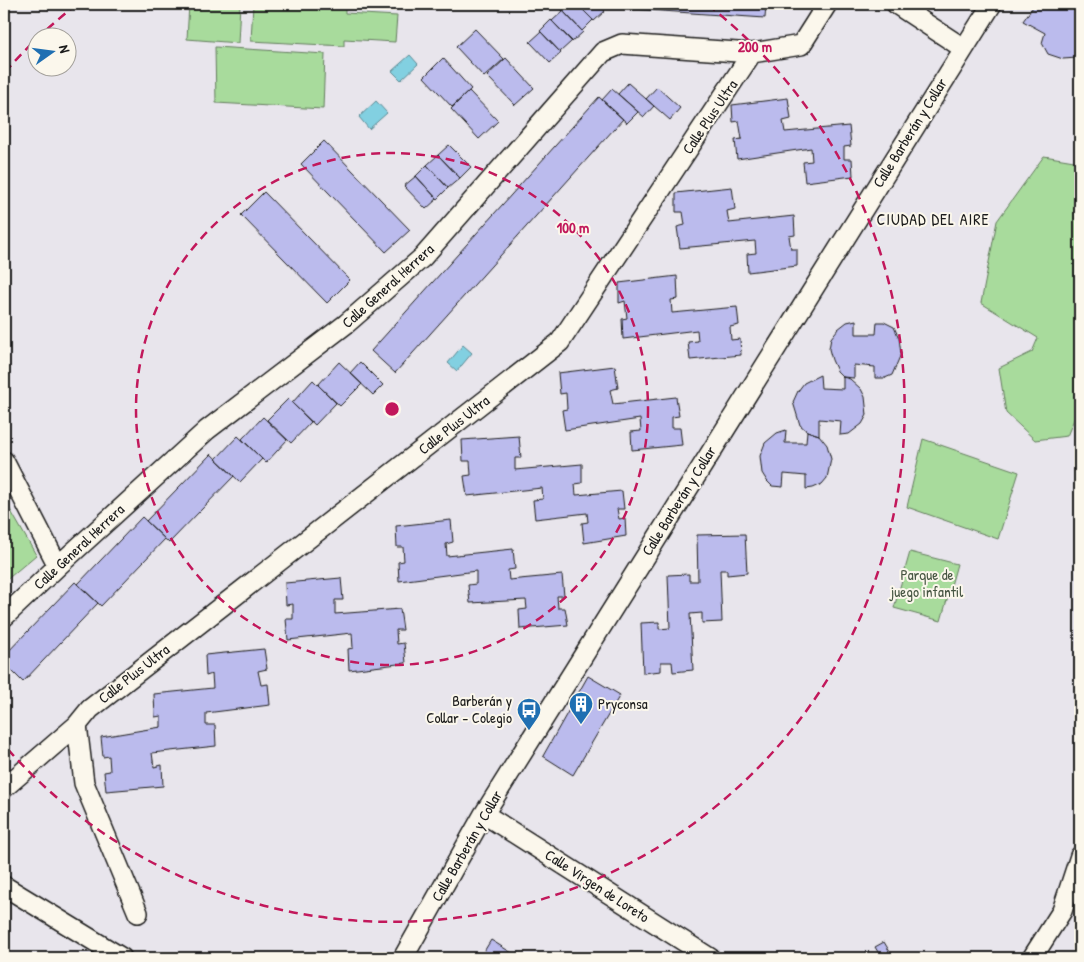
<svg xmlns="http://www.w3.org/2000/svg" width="1084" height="962" font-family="'Patrick Hand',sans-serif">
<rect width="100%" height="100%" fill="#e8e5ec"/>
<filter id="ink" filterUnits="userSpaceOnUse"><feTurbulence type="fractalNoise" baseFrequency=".02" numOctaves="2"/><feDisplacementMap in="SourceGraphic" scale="10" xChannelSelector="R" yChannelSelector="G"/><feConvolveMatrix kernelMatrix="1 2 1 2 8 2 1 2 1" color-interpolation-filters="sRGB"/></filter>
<g filter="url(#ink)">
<path fill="#a8db9c" stroke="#627c5c" d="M189 4H240L238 43 187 39Z
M253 4H345V13L397 16 395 42 344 39V46L251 41Z
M215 47 325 54 323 109 216 103Z
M1044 156 1080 162V405L1067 436 1035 440 1006 413 999 368 1032 352 1038 338 981 303 997 221Z
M923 439 1019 472 998 539 907 507Z
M4 499 36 555 4 582Z
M910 552 957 564 941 621 894 608Z"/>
<path fill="#82d0e1" stroke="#598892" d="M410 55 418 64 401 80 392 71Z
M376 101 387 113 369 129 359 117Z
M463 345 472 353 457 371 448 363Z"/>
<path fill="#bbbbed" stroke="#1c1c1c" d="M568 4H577L593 20 582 31 562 10Z
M577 4H598L605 11 594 21Z
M618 4H766L765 18 618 8Z
M1035 4H1080V56L1077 58 1063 59 1048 54 1042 43 1045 33 1023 21Z
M563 11 583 32 572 42 552 21Z
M551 20 572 41 560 52 540 31Z
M475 29 504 59 484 77 456 47Z
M541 32 561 53 550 63 530 42Z
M443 58 471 89 452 107 424 77Z
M506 58 534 88 515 105 487 76Z
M628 83 654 106 644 117 618 94Z
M657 87 680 108 670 120 646 99Z
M612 89 638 112 627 123 602 100Z
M469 91 498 121 479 139 451 109Z
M599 97 623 119 395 373 371 351Z
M788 98 791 119 783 121 785 132 849 126 851 146 844 147V159H852L853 176 805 182 803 162 812 161 811 148 737 159 735 140 742 139 739 121 733 122 732 105Z
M324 141 410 230 386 252 301 164Z
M449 145 471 167 460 178 438 155Z
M438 155 460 178 448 188 427 165Z
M427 165 448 188 437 199 416 176Z
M416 176 437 199 426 209 404 186Z
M732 187 735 209 727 211 729 223 794 216 795 235 789 236 791 249H797V266L748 272 747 254 756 253 755 241 680 248 677 227 685 225 683 212H676V193Z
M264 192 350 280 327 303 241 215Z
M677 276 678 299 671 300 672 313 737 307 739 325 730 327 731 340 740 339 741 355 690 360 688 342 698 341 697 330 623 339 622 319 627 318 625 301 619 303V283Z
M856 320V334H876L877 322H884L894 327 899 338 901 354 892 375 885 378H875V367L854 365V378L843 377 837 371 832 360 829 349 831 338 838 329 847 322Z
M339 362 362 384 340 406 318 385Z
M360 362 383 385 373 395 350 373Z
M615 366 618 388 610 390 613 404 676 397 679 416 672 417V428H680L682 445 632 450 631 432 641 431 640 419 565 430 562 410 567 409 566 393 560 394 558 373Z
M820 375 821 388 843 389V377L850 379 861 389 865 397 867 415 862 424 849 434 840 435 841 421 819 419V435L807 431 800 425 793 402 798 391 804 383Z
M313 380 336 403 315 425 292 403Z
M288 399 311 422 291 443 267 420Z
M263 417 287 440 266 463 242 439Z
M786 430 785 443H806L807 431 819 435 827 445 831 459 827 478 822 484 813 488 806 489V476L784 474 783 487 772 486 767 481 762 473 760 456 765 443 777 433Z
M238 436 262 459 240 482 216 459Z
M519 436 521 458H515V470L582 464V483L575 484 576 495 622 491 624 509H617L619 519 625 518 626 536 584 543 582 523 588 522 587 513 535 519 533 500 543 499 542 488 467 496 464 476 471 475 470 461H463L462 440Z
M211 454 234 476 169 543 146 521Z
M142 517 165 539 101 606 78 584Z
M451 520 453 542 446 544 447 556 513 549 515 569 508 570 509 580 562 575 564 596H557L558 608H565L568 625 520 629 519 610 527 609 526 600 470 603 468 585 476 584V571L399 581 398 562 404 561 403 547H397L396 526Z
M745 534 747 573 727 575V570H720L722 622 702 623V613L690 614 693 670 673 672 672 662H661V671L643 673 641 623 659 622V629L670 628 668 575 689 574V581H698L697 535Z
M341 578 343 600H335V614L400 609 403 630H396L397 644 404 643 406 663 349 670 348 649 353 648 352 633 288 640 286 619H293V604L286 605 285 583Z
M75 582 98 603 23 682 4 663V656Z
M264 649 267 669 258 671 261 685 268 684 270 705 206 713V725H215L216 746 152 753 154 767 162 765 163 786 106 791 104 772 110 771 109 756 103 757 101 737 161 727V716L155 717 154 694 213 688 212 674 206 676 205 655Z
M588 676 620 695 573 775 543 756Z
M491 940 520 958H480Z
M884 942 890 952 881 957 875 947Z"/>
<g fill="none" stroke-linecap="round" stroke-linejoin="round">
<defs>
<path id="minor" d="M896 4 963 48
M4 461 58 566
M4 617 58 566 207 430 346 324 423 257 603 52 622 44 752 53 801 45 827 4
M4 788 77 725
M484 814 710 958
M4 886 122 958
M138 913 84 783 77 725 90 709 560 342 752 53
M403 958 484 814 992 4
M1032 958 1062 911 1080 856"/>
</defs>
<use href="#minor" stroke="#1c1c1c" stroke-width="22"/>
<use href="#minor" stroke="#fbf7ec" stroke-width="19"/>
</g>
</g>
<g fill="none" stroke="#c2185b" stroke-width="2.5" stroke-dasharray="9 6">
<circle cx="392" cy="409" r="256"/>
<path d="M5 72A513 513 0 0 1 76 5M708 5A513 513 0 1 1 5 746"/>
</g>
<defs>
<symbol id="building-pin" viewBox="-11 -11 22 30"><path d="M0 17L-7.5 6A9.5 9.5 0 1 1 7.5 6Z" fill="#1f6fb2" stroke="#fbf7ec"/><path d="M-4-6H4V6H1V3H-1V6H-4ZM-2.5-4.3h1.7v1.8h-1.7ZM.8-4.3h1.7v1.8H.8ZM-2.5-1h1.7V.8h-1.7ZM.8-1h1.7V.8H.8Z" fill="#fff"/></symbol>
<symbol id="bus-pin" viewBox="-11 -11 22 30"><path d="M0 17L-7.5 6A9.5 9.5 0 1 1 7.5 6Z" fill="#1f6fb2" stroke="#fbf7ec"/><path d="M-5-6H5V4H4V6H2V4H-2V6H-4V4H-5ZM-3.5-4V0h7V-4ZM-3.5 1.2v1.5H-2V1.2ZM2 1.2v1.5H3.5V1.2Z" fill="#fff"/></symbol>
</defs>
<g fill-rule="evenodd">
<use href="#building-pin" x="567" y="690" width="28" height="38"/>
<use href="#bus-pin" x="515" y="696" width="28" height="38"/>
</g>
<g text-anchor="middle" stroke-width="4" stroke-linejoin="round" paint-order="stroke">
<g font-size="15" fill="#1c1c1c" stroke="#fbf7ec">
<text transform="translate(710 117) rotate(-56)" y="5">Calle Plus Ultra</text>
<text transform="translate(910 133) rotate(-58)" y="5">Calle Barberán y Collar</text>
<text transform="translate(388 286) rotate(-42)" y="5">Calle General Herrera</text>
<text transform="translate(454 425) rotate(-38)" y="5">Calle Plus Ultra</text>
<text transform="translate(679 501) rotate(-58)" y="5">Calle Barberán y Collar</text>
<text transform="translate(79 547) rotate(-43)" y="5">Calle General Herrera</text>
<text transform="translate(134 674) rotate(-38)" y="5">Calle Plus Ultra</text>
<text transform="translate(467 846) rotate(-60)" y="5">Calle Barberán y Collar</text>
<text transform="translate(597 886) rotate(33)" y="5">Calle Virgen de Loreto</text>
</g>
<g font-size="15" fill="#465542" stroke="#fbf7ec">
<text x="927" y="580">Parque de<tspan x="927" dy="17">juego infantil</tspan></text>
</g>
<g font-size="15" fill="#1c1c1c" stroke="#fbf7ec" text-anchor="end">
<text x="512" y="706">Barberán y<tspan x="512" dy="17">Collar - Colegio</tspan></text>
<text x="598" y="709" text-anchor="start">Pryconsa</text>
</g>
<g font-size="16" letter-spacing="1" fill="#1c1c1c" stroke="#fbf7ec">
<text x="933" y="225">CIUDAD DEL AIRE</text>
</g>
</g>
<circle cx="392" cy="409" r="8" fill="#c2185b" stroke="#fbf7ec" stroke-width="2.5"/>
<g font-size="15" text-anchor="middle" font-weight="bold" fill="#c2185b" stroke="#fbf7ec" stroke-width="4" stroke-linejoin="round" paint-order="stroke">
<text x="755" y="52">200 m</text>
<text x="573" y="233">100 m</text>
</g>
<rect width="1084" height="962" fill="none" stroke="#fbf7ec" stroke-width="20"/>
<rect x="10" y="10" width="1064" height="942" fill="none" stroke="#1c1c1c" stroke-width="2" filter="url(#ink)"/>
<g transform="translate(52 52) rotate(76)"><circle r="24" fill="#fbf7ec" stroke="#a29f99"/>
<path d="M0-4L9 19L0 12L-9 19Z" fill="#1f6fb2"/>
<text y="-8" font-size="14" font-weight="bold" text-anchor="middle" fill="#1c1c1c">N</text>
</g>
</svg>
